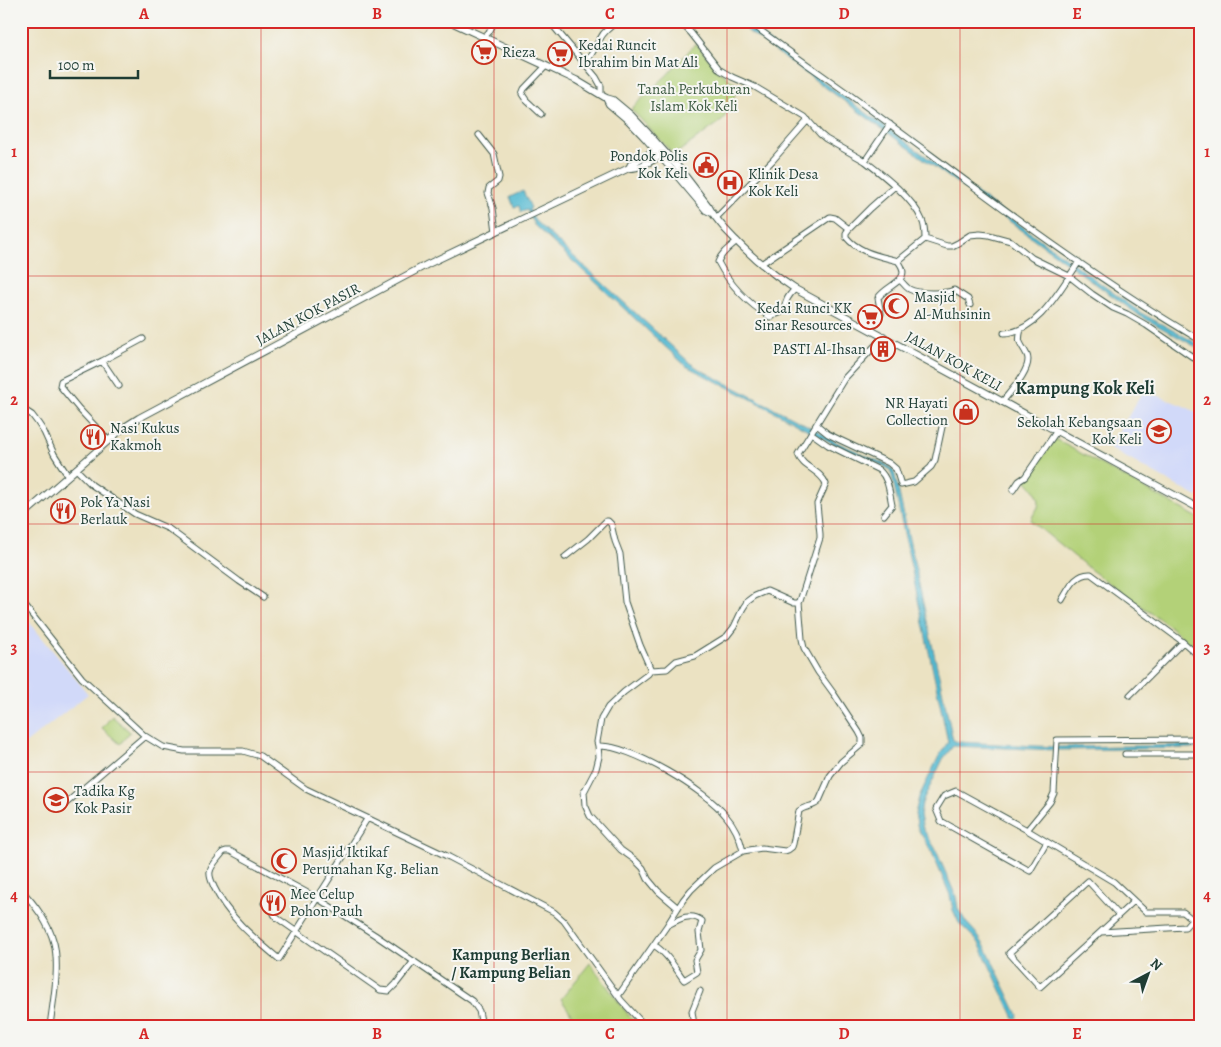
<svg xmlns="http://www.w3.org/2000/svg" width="1221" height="1047" font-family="Alegreya,serif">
<rect width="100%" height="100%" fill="#f6f6f2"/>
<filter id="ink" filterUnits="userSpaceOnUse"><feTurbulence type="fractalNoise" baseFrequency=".02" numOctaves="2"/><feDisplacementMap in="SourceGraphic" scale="10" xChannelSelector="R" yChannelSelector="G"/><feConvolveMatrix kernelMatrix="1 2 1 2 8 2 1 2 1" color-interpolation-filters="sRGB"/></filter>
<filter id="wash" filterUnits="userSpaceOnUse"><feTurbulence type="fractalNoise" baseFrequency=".0096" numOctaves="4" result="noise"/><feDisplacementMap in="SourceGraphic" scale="20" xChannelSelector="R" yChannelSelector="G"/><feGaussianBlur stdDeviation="1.12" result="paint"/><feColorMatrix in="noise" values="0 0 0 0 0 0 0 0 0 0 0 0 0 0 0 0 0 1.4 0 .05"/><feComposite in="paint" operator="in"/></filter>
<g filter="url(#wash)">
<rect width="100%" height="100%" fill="#ebe2c2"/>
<path fill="#d1d9f9" d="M1144 390 1186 407 1200 414V493L1197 497 1109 448Z
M21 612 88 694 21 747Z"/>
<path fill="#b3d178" stroke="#698756" d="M696 43 717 70 739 86 723 120 674 155 631 109 667 75Z
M1055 439 1200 519V653L1172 628 1091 570 1031 521C1032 516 1034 514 1037 509 1043 498 1033 488 1026 480Z
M112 716 130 732 120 744 102 728Z
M590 963 632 1020 620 1026H579L561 999Z"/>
<path fill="#54bad2" stroke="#3a7c83" d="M734 21H743L784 53 1141 313 1200 345V349L1140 316Z
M523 191 531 208 529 209 535 221 690 363 699 369 820 432 836 442 887 465 893 470 895 475 953 740 958 742 1057 747 1200 745V748L1057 750 953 746 943 759 922 803 920 816 923 829 935 848 956 897 958 909 966 922 976 933 986 948 1018 1015 1017 1018H1014L979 943 959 923 953 910 950 895 931 850 918 829 915 814 919 797 939 756 948 742 892 476 890 470 886 467 834 444 751 399 686 366 534 225 527 210 521 212 519 206 514 207 510 197Z"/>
</g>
<g filter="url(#ink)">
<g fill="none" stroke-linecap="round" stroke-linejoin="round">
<defs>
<path id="minor" d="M549 21 596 77 601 86V94
M679 21 691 33 720 70 732 77 755 87 805 117 820 134 826 139 865 161 890 124
M748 21C795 57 845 90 892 126 992 200 1092 277 1200 340
M484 37 489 32 495 21
M584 64C592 56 594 48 600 39 604 31 611 26 618 21
M541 114 526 100 522 94 524 89 546 66
M479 135 494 154 499 177 498 181 489 188 488 193 493 208 496 232
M865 161C883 175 913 198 922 220 925 226 925 233 925 239
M716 218 773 160 808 120
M849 229 846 233V237C859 253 880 256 898 261 914 281 887 284 878 298L881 314 871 330
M925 239 947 246H952L958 243 970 235 980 234 989 235 1011 241 1032 258 1069 276 1092 294 1113 308 1127 314 1146 325 1200 362
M737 241C730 247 721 253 718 262 730 285 749 304 770 317L784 311C785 301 788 296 795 289
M898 261 925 239
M761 264 830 217 835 218 849 229 870 208 895 186
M900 280C903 283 906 287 909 289 918 294 945 294 954 290L968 299 970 305
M1004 333C1039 332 1061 287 1079 262
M102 361 119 386
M1002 402C1010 392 1033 368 1027 355 1021 342 1017 345 1021 329
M21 408 32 415 38 423 44 432 54 454 68 476
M817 425 828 434 840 440 889 463 896 469 901 485 914 482 931 467 935 460 942 427
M811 433 828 445 879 470C889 479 889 492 892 505L884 515
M109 441 79 409 60 386 61 381 102 361 143 339
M76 469 92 485 135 514 169 529 239 581 263 597
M1013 490 1019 481 1025 477 1056 432
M565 557 588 539 606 521H608L611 524 615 541 620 554 625 602 640 645 651 670
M1062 600C1069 589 1075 573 1091 574L1183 642 1200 657
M21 601 82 678 145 736 163 747 184 751H243L260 756 306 789 449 857 554 912 564 921 621 1000 645 1026
M1130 695 1183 642
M598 746 599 757 596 769 584 792 585 805 590 816 621 850 635 860 643 868 648 879 658 891 678 908
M1125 754H1200
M64 805 145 736
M367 819C338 865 309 912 279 959 254 938 228 917 214 887 212 882 209 877 210 872 211 865 219 858 223 852L226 851H230L317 898 375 935 472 1001 479 1011 482 1026
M1027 830 956 791 944 796 936 809 941 821 1030 871 1047 842
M743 851C740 838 734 825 726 816 707 791 629 744 598 746L597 742 601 719 608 707 624 692 648 674 651 670 667 669 676 661 695 656 727 636 734 627 743 608 747 602 755 596 767 591 794 603H798L800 601 820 538V534L817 504 826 484C821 470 802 468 798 454L844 379 884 336
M21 890C35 904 49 924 54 943 60 968 53 1001 50 1026
M264 903C275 906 270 911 277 918L380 990 389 991 396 984 414 961
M1119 915 1088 881 1009 953 1040 987C1071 959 1103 930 1134 901
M1101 932 1185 927 1192 919 1183 912H1146L1114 882 1027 830 1050 802 1054 793 1057 740 1200 739
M654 945C667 953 675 968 684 980L697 972 695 960 701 950 699 932 702 921C691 912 679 919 668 925
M618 996 666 927 683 900 691 890 714 868 743 851 762 848 785 851 788 850 792 847 793 844 799 811C805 805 814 808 819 801L830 776 841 762 862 744V738L859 732 834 694 818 672 804 648 802 639 799 602
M694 1026 692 1011 700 991"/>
<path id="tertiary" d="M449 21 546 66 576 80 606 98 613 100 631 115 646 131 679 168 709 207C713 215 719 222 725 229 746 252 769 272 795 289L1200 509
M606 98 609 104 629 121 646 139 706 210 712 213
M629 168 631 164 656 150 659 152
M21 517 123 428 139 418 428 264 629 168C639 169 651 161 660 156V152"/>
</defs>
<use href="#minor" stroke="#3e5649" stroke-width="7"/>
<use href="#tertiary" stroke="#3e5649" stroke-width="8"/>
<use href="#minor" stroke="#fff" stroke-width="5"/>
<use href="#tertiary" stroke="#fff" stroke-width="6"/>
</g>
</g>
<path fill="none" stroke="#d62828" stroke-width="1" stroke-opacity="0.55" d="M261 21V1026M494 21V1026M727 21V1026M960 21V1026M21 276H1200M21 524H1200M21 772H1200"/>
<defs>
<symbol id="supermarket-ring" viewBox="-11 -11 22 22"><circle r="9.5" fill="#f6f6f2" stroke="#c8321e" stroke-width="1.5"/><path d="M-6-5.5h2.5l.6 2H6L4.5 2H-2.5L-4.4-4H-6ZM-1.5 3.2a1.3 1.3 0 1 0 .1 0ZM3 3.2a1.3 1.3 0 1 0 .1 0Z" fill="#c8321e"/></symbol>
<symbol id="civic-ring" viewBox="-11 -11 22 22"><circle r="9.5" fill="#f6f6f2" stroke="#c8321e" stroke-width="1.5"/><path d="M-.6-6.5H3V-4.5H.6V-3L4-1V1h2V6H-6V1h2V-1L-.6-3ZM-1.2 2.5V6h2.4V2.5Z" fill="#c8321e"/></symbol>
<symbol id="hospital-ring" viewBox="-11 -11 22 22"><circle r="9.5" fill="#f6f6f2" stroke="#c8321e" stroke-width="1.5"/><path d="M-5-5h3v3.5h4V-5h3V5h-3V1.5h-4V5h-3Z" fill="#c8321e"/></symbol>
<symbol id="mosque-ring" viewBox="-11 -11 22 22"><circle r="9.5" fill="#f6f6f2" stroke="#c8321e" stroke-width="1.5"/><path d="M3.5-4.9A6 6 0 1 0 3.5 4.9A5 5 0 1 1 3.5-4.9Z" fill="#c8321e"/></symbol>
<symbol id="building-ring" viewBox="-11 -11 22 22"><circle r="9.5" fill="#f6f6f2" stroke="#c8321e" stroke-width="1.5"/><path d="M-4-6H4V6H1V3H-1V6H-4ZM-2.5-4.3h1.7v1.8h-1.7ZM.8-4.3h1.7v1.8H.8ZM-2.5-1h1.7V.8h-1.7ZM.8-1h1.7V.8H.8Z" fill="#c8321e"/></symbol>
<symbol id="shop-ring" viewBox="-11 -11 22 22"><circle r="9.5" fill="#f6f6f2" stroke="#c8321e" stroke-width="1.5"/><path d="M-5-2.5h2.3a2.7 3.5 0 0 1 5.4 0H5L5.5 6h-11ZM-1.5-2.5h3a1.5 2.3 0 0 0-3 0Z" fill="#c8321e"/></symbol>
<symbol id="school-ring" viewBox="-11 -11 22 22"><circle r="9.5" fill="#f6f6f2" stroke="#c8321e" stroke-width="1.5"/><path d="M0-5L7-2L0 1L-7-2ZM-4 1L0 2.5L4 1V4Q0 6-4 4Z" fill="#c8321e"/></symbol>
<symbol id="restaurant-ring" viewBox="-11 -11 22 22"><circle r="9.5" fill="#f6f6f2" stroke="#c8321e" stroke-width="1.5"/><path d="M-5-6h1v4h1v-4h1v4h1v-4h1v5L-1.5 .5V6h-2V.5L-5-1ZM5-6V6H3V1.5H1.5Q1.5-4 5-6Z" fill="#c8321e"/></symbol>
</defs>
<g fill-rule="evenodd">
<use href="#supermarket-ring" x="470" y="38" width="28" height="28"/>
<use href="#supermarket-ring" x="546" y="40" width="28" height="28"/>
<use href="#civic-ring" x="692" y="151" width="28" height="28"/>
<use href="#hospital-ring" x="716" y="169" width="28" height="28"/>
<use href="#mosque-ring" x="882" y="292" width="28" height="28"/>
<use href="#supermarket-ring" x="856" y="303" width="28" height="28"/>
<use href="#building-ring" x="869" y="335" width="28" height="28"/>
<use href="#shop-ring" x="952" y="398" width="28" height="28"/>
<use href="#school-ring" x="1145" y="417" width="28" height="28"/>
<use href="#restaurant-ring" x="79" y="423" width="28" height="28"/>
<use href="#restaurant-ring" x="49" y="497" width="28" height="28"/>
<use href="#school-ring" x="42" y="786" width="28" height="28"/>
<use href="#mosque-ring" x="270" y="847" width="28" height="28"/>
<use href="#restaurant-ring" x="259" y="889" width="28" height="28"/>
</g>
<g text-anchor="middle" stroke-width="4" stroke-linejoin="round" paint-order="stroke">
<g font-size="15" fill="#1f3d34" stroke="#f6f6f2" text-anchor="start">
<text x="578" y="50">Kedai Runcit<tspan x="578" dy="17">Ibrahim bin Mat Ali</tspan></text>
<text x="502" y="57">Rieza</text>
<text x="688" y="161" text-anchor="end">Pondok Polis<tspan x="688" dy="17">Kok Keli</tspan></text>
<text x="748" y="179">Klinik Desa<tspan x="748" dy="17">Kok Keli</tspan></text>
<text x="914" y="302">Masjid<tspan x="914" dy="17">Al-Muhsinin</tspan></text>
<text x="852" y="313" text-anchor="end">Kedai Runci KK<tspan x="852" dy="17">Sinar Resources</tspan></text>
<text x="866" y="354" text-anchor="end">PASTI Al-Ihsan</text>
<text x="948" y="408" text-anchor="end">NR Hayati<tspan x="948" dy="17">Collection</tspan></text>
<text x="1142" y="427" text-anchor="end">Sekolah Kebangsaan<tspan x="1142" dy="17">Kok Keli</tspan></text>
<text x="110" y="433">Nasi Kukus<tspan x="110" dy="17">Kakmoh</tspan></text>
<text x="80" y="507">Pok Ya Nasi<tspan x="80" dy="17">Berlauk</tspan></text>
<text x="74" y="796">Tadika Kg<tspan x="74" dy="17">Kok Pasir</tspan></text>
<text x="302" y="857">Masjid Iktikaf<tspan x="302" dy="17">Perumahan Kg. Belian</tspan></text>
<text x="290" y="899">Mee Celup<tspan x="290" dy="17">Pohon Pauh</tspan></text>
</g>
<g font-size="15" fill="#3d5b42" stroke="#f6f6f2">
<text x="694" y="94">Tanah Perkuburan<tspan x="694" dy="17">Islam Kok Keli</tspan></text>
</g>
<g font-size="15" fill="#1f3d34" stroke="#f6f6f2">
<text transform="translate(308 314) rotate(-28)" y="5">JALAN KOK PASIR</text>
<text transform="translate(954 361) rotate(29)" y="5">JALAN KOK KELI</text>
</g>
<g font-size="16" font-weight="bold" fill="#1f3d34" stroke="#f6f6f2">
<text x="511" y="960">Kampung Berlian<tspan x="511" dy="18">/ Kampung Belian</tspan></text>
</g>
<g font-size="18" font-weight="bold" fill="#1f3d34" stroke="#f6f6f2">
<text x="1085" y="394">Kampung Kok Keli</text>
</g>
</g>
<rect width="1221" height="1047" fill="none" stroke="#f6f6f2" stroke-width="55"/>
<g transform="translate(1148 974) rotate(41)" stroke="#f6f6f2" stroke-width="4" paint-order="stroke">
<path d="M0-4L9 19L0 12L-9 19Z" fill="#1f3d34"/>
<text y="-8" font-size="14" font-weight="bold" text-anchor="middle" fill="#1f3d34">N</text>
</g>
<path d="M50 70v8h88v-8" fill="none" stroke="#1f3d34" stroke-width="2.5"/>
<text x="58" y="70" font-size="15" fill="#1f3d34" stroke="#f6f6f2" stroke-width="4" paint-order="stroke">100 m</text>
<rect x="28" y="28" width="1166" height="992" fill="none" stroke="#d62828" stroke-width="2"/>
<g font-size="16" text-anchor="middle" font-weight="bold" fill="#d62828">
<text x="144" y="19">A</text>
<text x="377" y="19">B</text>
<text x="610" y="19">C</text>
<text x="844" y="19">D</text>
<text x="1077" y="19">E</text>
<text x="14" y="157">1</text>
<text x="1207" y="157">1</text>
<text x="14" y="405">2</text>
<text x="1207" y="405">2</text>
<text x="14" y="653">3</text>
<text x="1207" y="653">3</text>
<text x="14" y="901">4</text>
<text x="1207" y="901">4</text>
<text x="144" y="1039">A</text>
<text x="377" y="1039">B</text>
<text x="610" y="1039">C</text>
<text x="844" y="1039">D</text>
<text x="1077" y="1039">E</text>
</g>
</svg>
